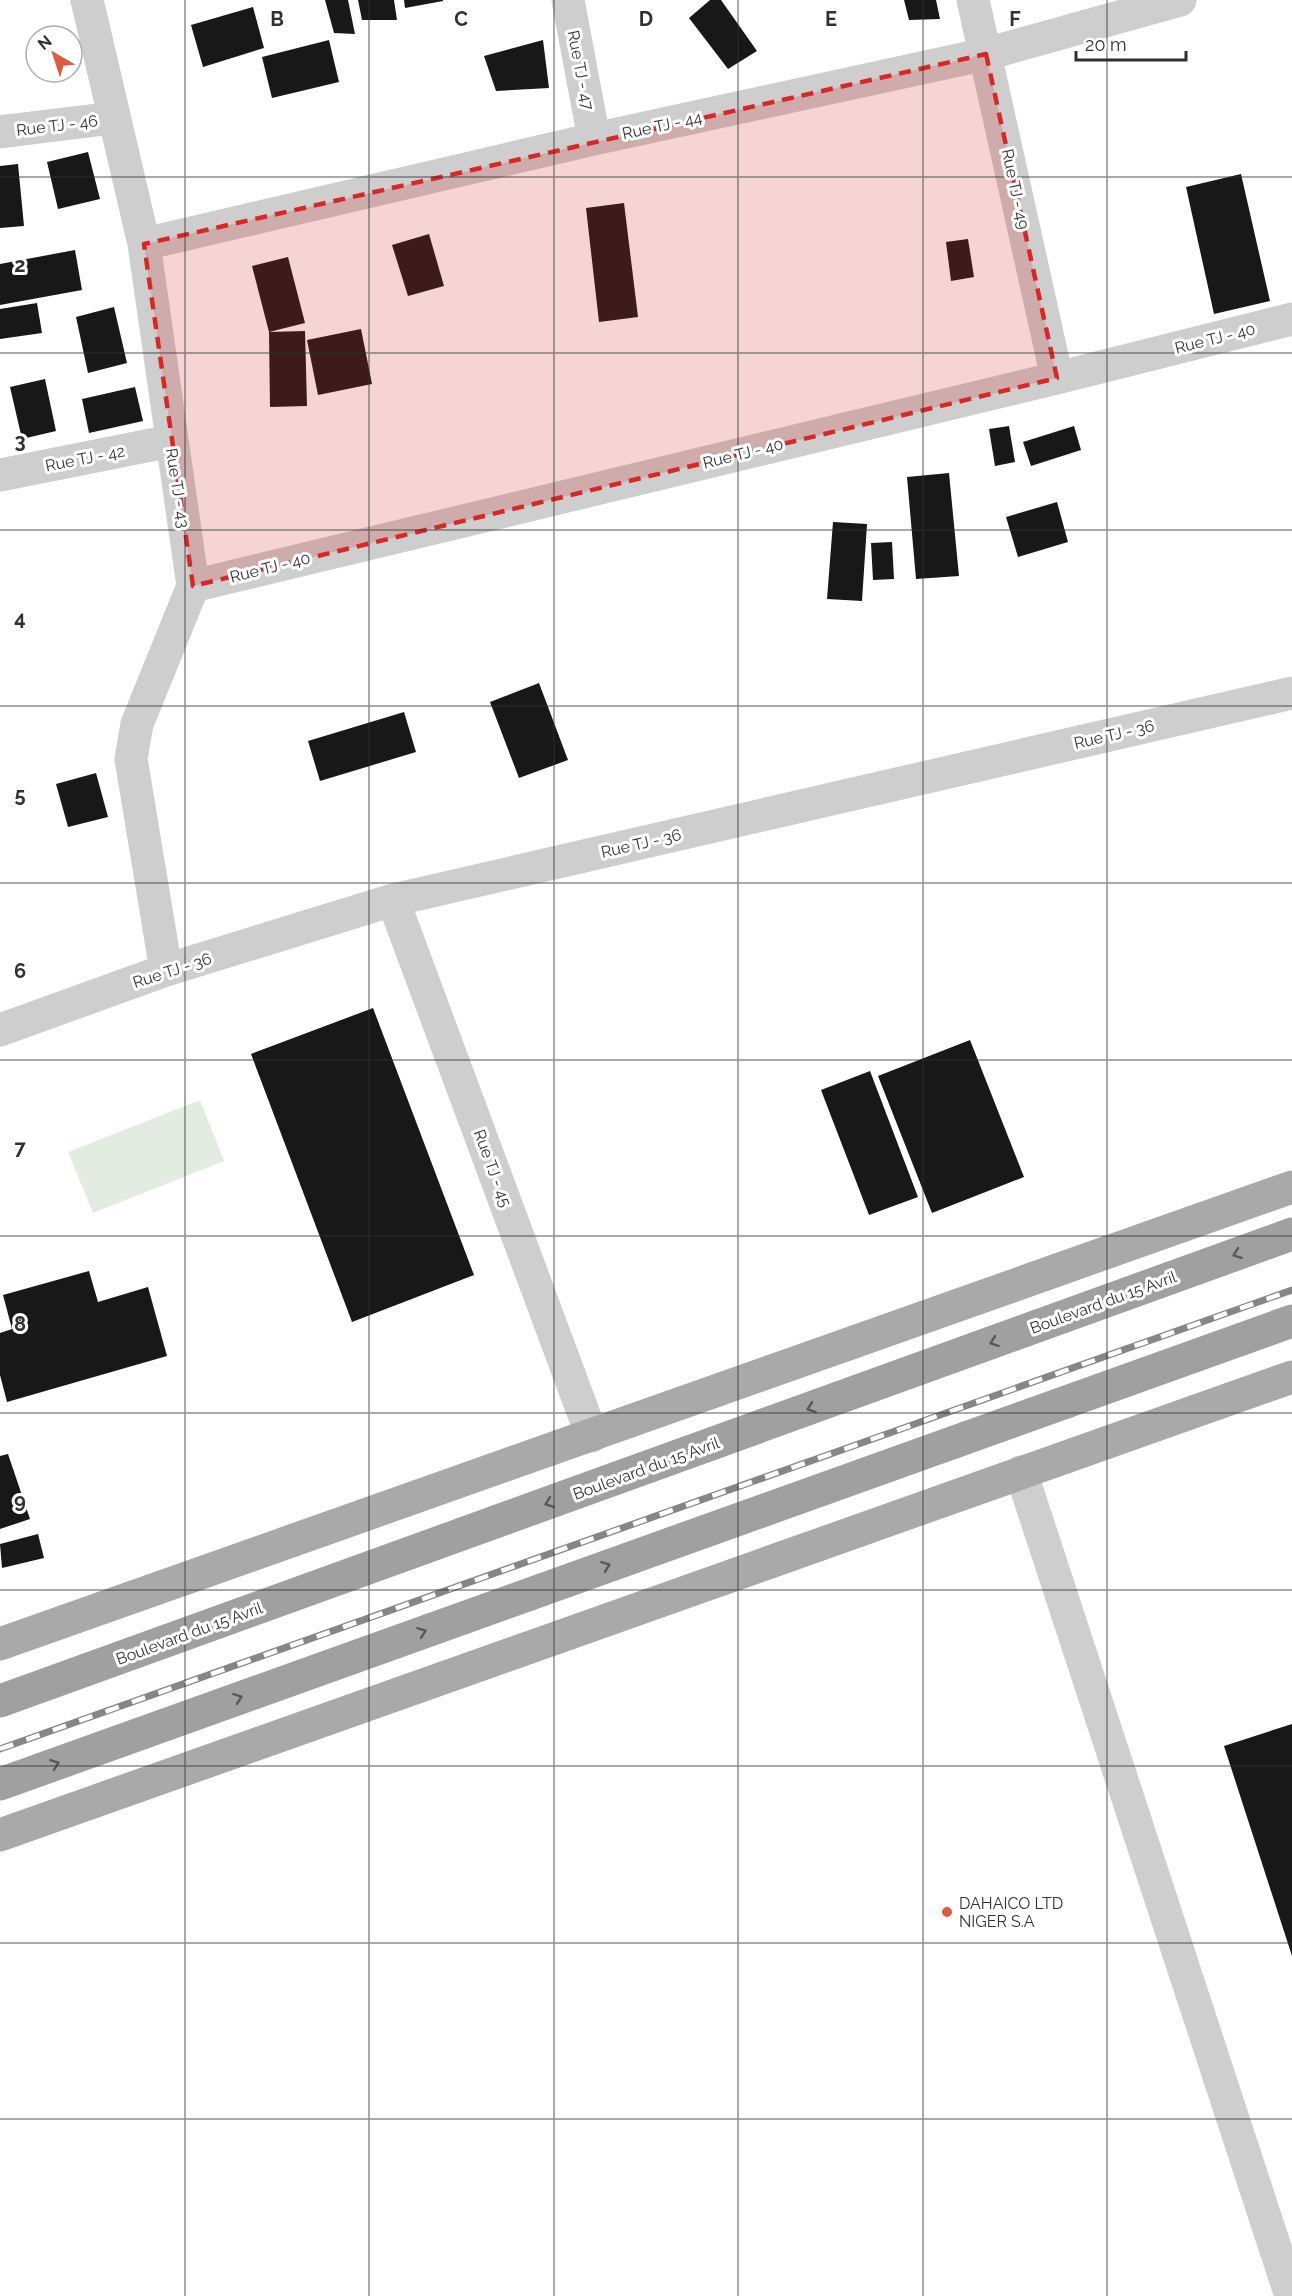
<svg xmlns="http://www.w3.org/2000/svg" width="1292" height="2296" font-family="Raleway,sans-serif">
<rect width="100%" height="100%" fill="#fff"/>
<path fill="#e3ece0" d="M200 1100 224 1161 93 1213 68 1152Z"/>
<path fill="#181818" d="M325 0H348L355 34 334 33Z
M358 0H394L397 20H362Z
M404 0H443V1L405 8Z
M710 0H721L757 51 728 69 689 18Z
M904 0H936L940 19 909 20Z
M253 7 264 48 203 67 191 25Z
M329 40 339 82 272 98 262 57Z
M543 40 549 88 496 91 484 56Z
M88 152 100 199 58 209 47 162Z
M18 164 24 226 0 228V166Z
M1241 174 1270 301 1214 314 1186 187Z
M624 203 638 317 599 322 586 208Z
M429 234 444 286 408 296 392 245Z
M968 239 974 277 951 281 946 242Z
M75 250 82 290 0 305V264Z
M288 257 305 323 269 332 252 266Z
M37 303 42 333 0 339V309Z
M114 307 127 363 88 373 76 317Z
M361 329 372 384 318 395 307 340Z
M305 331 307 406 270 407 269 332Z
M45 379 56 431 22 439 10 387Z
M135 387 143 421 89 433 82 399Z
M1009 426 1015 462 995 466 989 429Z
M1074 426 1081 450 1031 466 1023 442Z
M949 473 959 576 916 579 907 477Z
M1057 502 1068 542 1018 557 1006 517Z
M833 522 867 524 862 601 827 599Z
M892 542 894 579 873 580 871 543Z
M539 683 568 760 519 778 490 702Z
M404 712 416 752 320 781 308 741Z
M96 773 108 817 68 827 56 784Z
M373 1008 474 1275 352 1322 251 1054Z
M970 1040 1024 1177 932 1213 878 1076Z
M870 1071 918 1197 869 1215 821 1090Z
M89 1271 98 1302 148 1287 167 1356 7 1402 0 1375V1333L12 1329 3 1295Z
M8 1454 30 1519 0 1529V1456Z
M38 1534 44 1558 2 1568 0 1544Z
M1292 1724V1956L1224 1746Z"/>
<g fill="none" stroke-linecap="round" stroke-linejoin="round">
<path stroke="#cecece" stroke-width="33" d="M87 0 144 244 193 586 137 724 131 759 166 970
M568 0 594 139
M973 0 1057 378
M0 132 113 118
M144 244 594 139 986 54 1180 0
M0 475 171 441
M193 586 1057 378 1292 319
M393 900 592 1436
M0 1030 166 970 393 900 1292 693
M1021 1472 1291 2296"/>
<path stroke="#a9a9a9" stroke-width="33" d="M0 1644 1292 1187
M0 1835 1292 1377"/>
<path stroke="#a0a0a0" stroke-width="33" d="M0 1701 1292 1234
M0 1784 1292 1321"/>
<defs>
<path id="rail" d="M0 1749 1292 1290"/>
</defs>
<use href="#rail" stroke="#868686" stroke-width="7"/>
<use href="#rail" stroke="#fff" stroke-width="4.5" stroke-dasharray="14" stroke-linecap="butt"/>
</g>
<defs><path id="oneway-chevron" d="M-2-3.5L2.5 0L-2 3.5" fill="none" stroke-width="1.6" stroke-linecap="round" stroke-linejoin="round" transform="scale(1.5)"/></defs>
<g stroke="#585858">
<use href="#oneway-chevron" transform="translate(1237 1254) rotate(160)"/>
<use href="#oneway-chevron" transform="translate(994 1342) rotate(160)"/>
<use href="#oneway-chevron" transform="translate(811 1408) rotate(160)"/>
<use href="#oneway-chevron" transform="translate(549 1503) rotate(160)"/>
<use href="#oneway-chevron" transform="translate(606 1566) rotate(-20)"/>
<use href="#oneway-chevron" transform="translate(422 1632) rotate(-20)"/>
<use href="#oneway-chevron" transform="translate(238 1698) rotate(-20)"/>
<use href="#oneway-chevron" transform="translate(55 1764) rotate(-20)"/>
</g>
<path fill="#d62828" fill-opacity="0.2" stroke="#d62828" stroke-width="4.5" stroke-dasharray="12 8" stroke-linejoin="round" d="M986 54 1057 378 193 586 144 244Z"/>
<path fill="none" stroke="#313131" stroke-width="1.5" stroke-opacity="0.55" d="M185 0V2296M369 0V2296M554 0V2296M738 0V2296M923 0V2296M1107 0V2296M0 177H1292M0 353H1292M0 530H1292M0 706H1292M0 883H1292M0 1060H1292M0 1236H1292M0 1413H1292M0 1590H1292M0 1766H1292M0 1943H1292M0 2119H1292"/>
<circle fill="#dc5c3f" stroke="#fff" stroke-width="2" cx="947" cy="1912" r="6"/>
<g text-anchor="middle" stroke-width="6" stroke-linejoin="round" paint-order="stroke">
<g font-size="16" fill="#313131" stroke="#fff">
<text transform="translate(581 70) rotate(79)" y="6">Rue TJ - 47</text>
<text transform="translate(57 125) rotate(-7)" y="6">Rue TJ - 46</text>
<text transform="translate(662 125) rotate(-12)" y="6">Rue TJ - 44</text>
<text transform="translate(1016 189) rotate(78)" y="6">Rue TJ - 49</text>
<text transform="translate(1215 338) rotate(-14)" y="6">Rue TJ - 40</text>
<text transform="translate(743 453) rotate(-14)" y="6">Rue TJ - 40</text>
<text transform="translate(85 458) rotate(-11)" y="6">Rue TJ - 42</text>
<text transform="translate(178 488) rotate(81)" y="6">Rue TJ - 43</text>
<text transform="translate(270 567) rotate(-14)" y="6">Rue TJ - 40</text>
<text transform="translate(1114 734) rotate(-13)" y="6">Rue TJ - 36</text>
<text transform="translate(641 843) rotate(-13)" y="6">Rue TJ - 36</text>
<text transform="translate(172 970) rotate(-18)" y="6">Rue TJ - 36</text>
<text transform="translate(493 1168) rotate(70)" y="6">Rue TJ - 45</text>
<text transform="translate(1103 1302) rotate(-20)" y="6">Boulevard du 15 Avril</text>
<text transform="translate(646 1468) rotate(-20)" y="6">Boulevard du 15 Avril</text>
<text transform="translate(189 1633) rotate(-20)" y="6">Boulevard du 15 Avril</text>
</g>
<g font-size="16" fill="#313131" stroke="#fff" text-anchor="start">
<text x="959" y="1909">DAHAICO LTD<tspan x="959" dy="18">NIGER S.A</tspan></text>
</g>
</g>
<g font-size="20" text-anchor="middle" font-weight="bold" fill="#313131" stroke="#fff" stroke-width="6" stroke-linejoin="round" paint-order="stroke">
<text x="277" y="26">B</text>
<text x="461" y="26">C</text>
<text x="646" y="26">D</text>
<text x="831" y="26">E</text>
<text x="1015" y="26">F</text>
<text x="20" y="272">2</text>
<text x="20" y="448">3</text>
<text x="20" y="625">4</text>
<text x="20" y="802">5</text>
<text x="20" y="978">6</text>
<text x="20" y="1155">7</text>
<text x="20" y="1331">8</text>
<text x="20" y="1508">9</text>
</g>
<g transform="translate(54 54) rotate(321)"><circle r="28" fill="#ffffff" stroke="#adadad" stroke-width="1.5"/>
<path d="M0-4.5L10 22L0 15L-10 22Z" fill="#dc5c3f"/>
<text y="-9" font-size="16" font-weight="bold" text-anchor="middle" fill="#313131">N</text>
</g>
<path d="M1076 51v9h110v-9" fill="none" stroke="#313131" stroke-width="3"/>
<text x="1085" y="51" font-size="18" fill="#313131" stroke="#ffffff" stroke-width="4.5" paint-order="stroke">20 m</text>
</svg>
